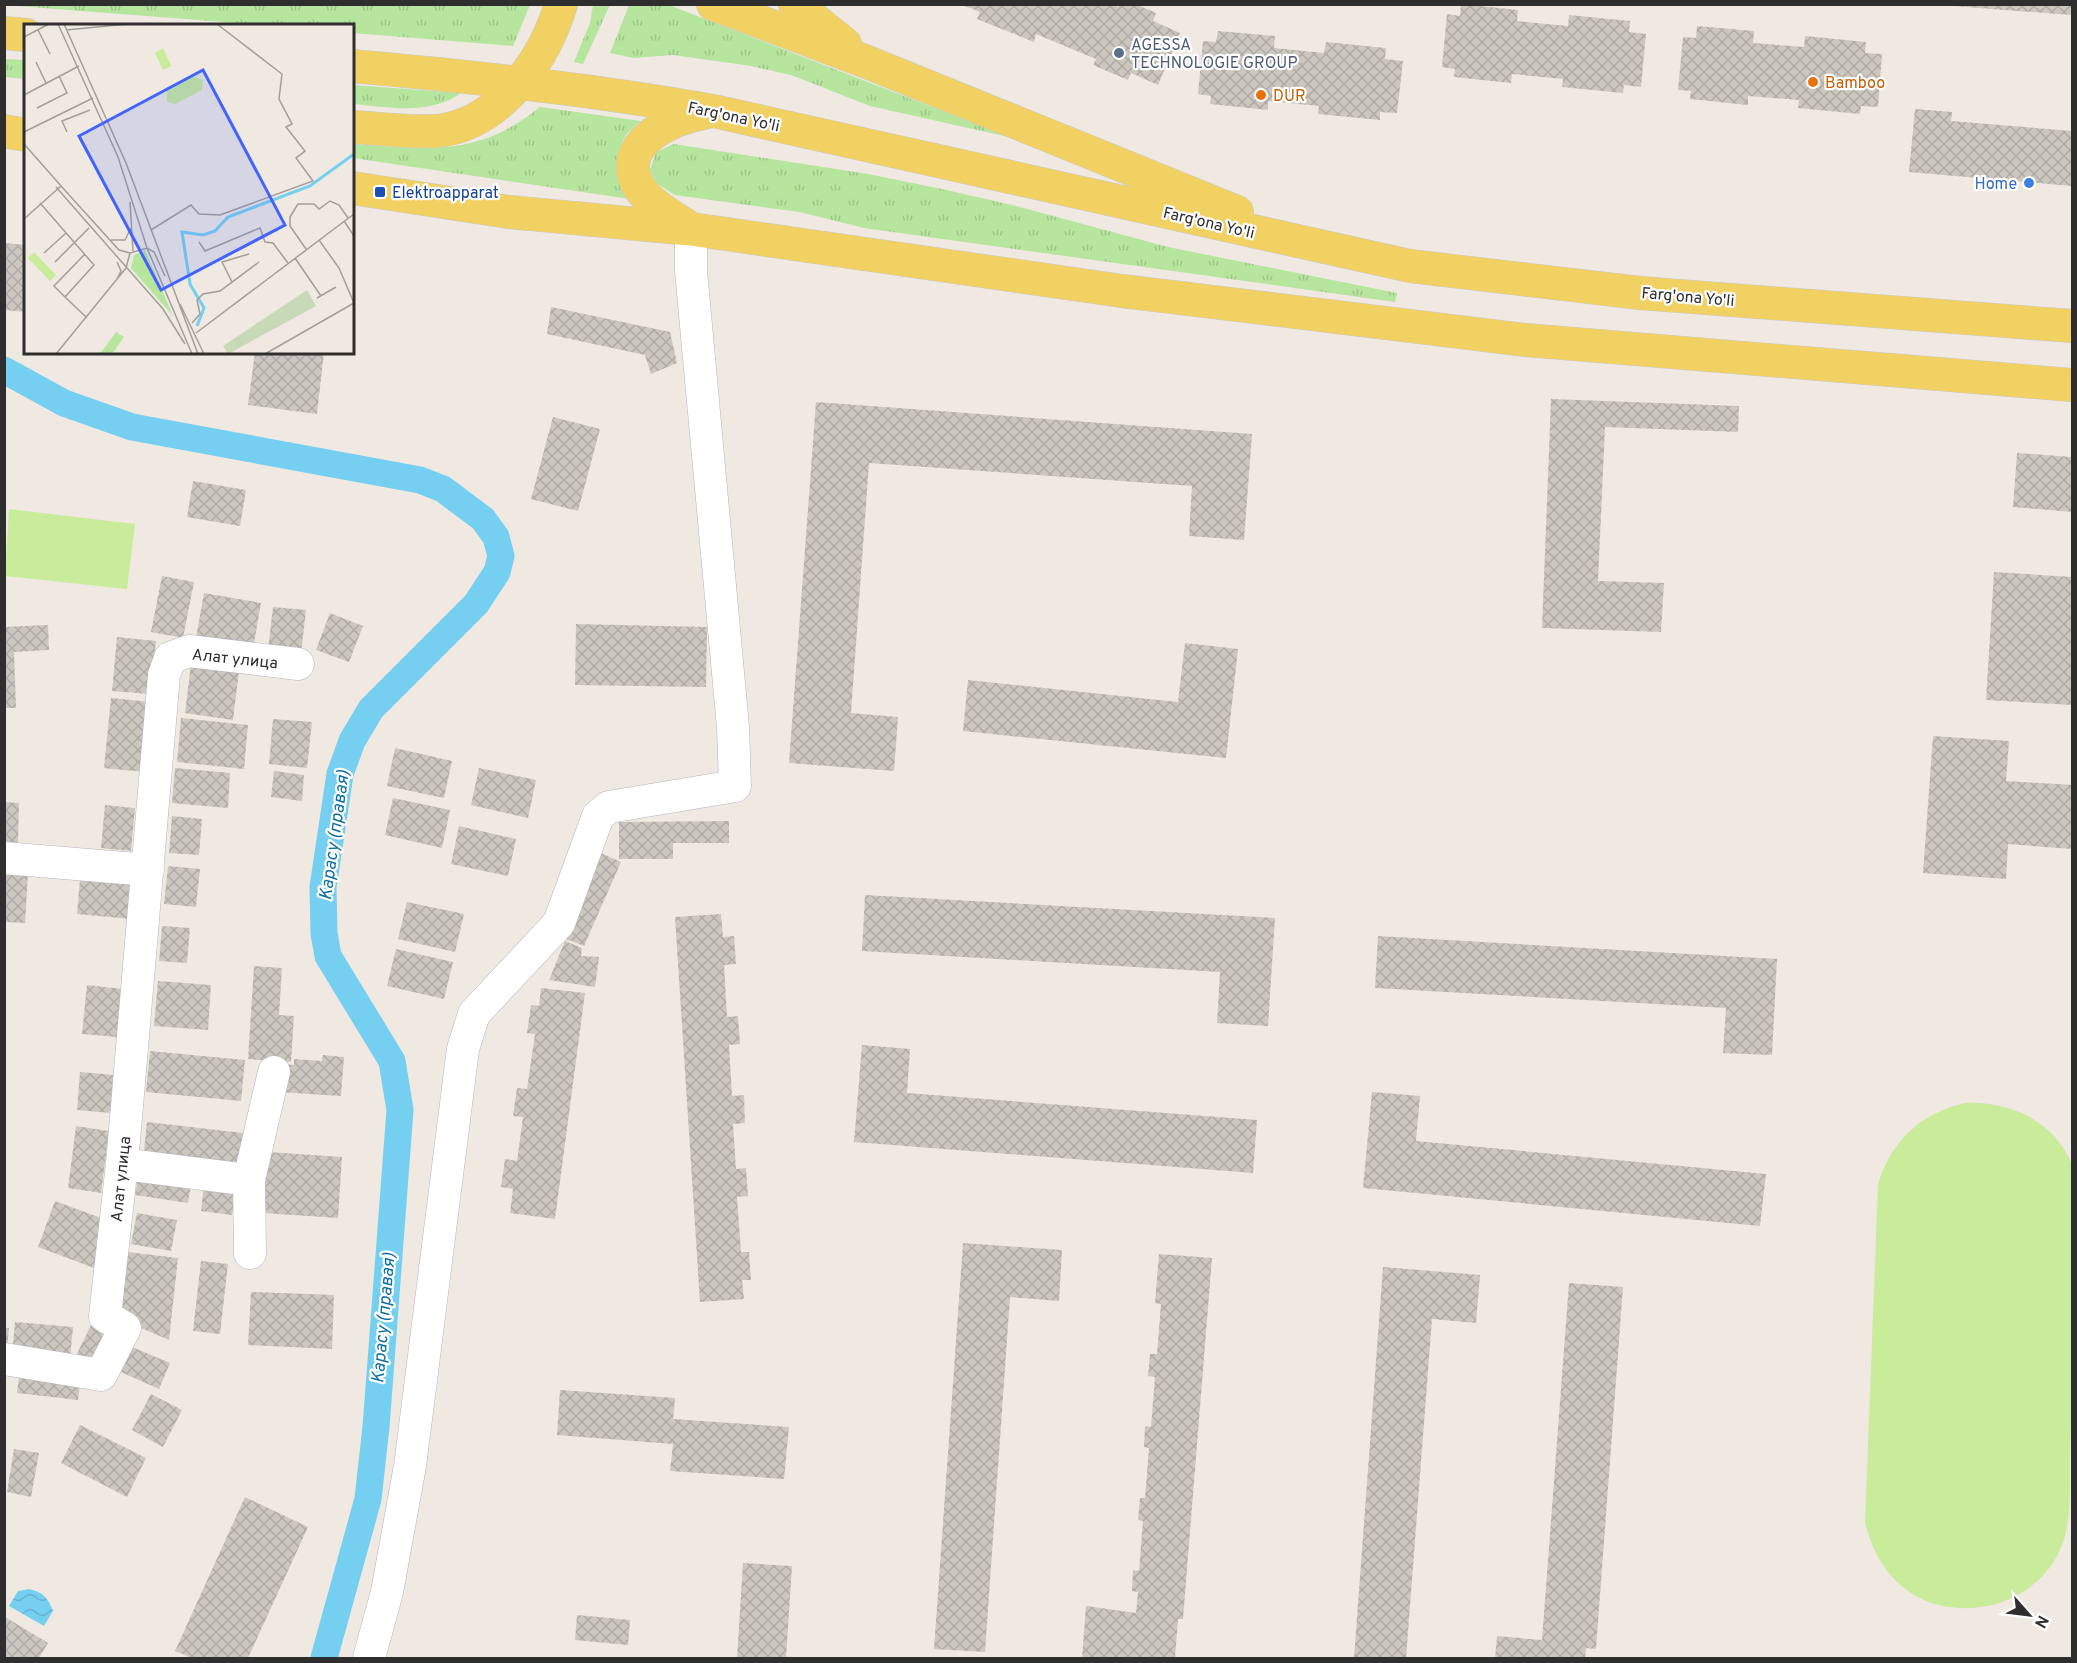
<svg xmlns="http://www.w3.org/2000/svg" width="2077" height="1663" font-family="Overpass,sans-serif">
<defs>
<pattern id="grass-tufts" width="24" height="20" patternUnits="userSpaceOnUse" patternTransform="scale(1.5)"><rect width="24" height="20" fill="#b6e59e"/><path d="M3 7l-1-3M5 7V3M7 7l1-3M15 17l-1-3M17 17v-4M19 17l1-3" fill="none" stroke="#9dc588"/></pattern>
<pattern id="water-waves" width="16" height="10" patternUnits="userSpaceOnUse" patternTransform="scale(1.5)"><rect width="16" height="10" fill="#75cff0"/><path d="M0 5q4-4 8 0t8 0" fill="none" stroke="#66b2ce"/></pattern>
<pattern id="building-cross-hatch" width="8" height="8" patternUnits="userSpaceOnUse" patternTransform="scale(1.5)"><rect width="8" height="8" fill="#cbc7bf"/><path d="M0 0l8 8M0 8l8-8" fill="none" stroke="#afaba4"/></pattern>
</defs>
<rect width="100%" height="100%" fill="#efe9e1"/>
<path fill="url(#grass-tufts)" d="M5 5V4L530 5 513 46 353 33 352 26 261 25Z
M593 5H610L583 64 574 62 590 23Z
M629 5H669L1013 138 870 106 791 75 751 66 673 55 634 58 610 53Z
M4 59 25 60V79L5 77Z
M353 85 461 93C429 116 388 107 353 104Z
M540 107 641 121C608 145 619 167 630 199L353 158V144C427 149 477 158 540 107Z
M674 144 868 174 942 189 1016 206 1168 247 1397 293 1395 302 864 228 799 212 675 195 656 183 650 170 656 152Z"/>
<path fill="#c9ec9a" d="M9 509 135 524 127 589 5 576Z
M1965 1103C2010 1101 2055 1121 2072 1165 2072 1260 2074 1355 2070 1451 2069 1481 2073 1516 2062 1545 2043 1594 1989 1617 1939 1605 1898 1595 1874 1561 1865 1522L1878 1184C1892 1140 1920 1114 1965 1103Z"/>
<path fill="url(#water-waves)" d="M29 1589C42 1592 48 1597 53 1611L44 1626 9 1606 18 1591Z"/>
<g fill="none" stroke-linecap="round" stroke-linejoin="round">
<path stroke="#75cff0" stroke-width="27" d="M4 370 64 403 132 427 420 480 443 489 483 519 496 537 501 556 497 572 476 604 371 709 352 741 340 774 323 887 324 933 328 956 392 1061 400 1110 376 1427 368 1499 324 1658"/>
</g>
<path fill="url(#building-cross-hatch)" d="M960 4H1112L1118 7 1119 4H1136L1156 13 1153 21 1180 33 1158 85 1131 73 1128 80 1093 65 1096 59 1036 34 1034 42 977 19 980 12Z
M1461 4 1518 10 1517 21 1568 26 1569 15 1630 21 1629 32 1646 34 1641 87 1624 85 1623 93 1562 87 1563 79 1512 74 1511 83 1454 77 1455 69 1442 67 1447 14 1460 16Z
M1953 4H2072V15L1953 6Z
M1697 26 1754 31 1753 43 1804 47 1805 36 1866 42 1865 53 1882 54 1878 107 1861 106 1860 114 1798 108 1799 100 1748 96V105L1690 99 1691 91 1678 90 1683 37 1696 38Z
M1218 31 1275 36 1274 48 1324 53 1326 42 1386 48 1385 59 1403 61 1397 113 1380 112V120L1318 114 1319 106 1268 101V110L1210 104 1211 96 1198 94 1203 41 1216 42Z
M1915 109 1952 112 1951 121 2072 131V186L1909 172Z
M4 243 26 245V312L4 310Z
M551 307 670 332 677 363 651 374 645 355 547 334Z
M255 352H324L317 414 248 405Z
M1551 399 1739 406 1738 432 1605 427 1598 581 1664 583 1661 632 1542 628Z
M816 402 1252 434 1244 540 1189 536 1192 486 869 463 851 713 898 717 894 771 789 763Z
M553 417 600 429 578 511 531 499Z
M2017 453 2072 457V512L2013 507Z
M193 481 246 490 240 526 187 517Z
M1994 572 2072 577V705L1986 700Z
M162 576 194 582 183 638 151 632Z
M204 593 261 603 253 649 196 638Z
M273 607 306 610 301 654 268 650Z
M330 613 363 626 349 662 316 650Z
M576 624 707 627 706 687 575 685Z
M48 625 49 650 14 652 16 708H4V627Z
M117 637 156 641 150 694 112 691Z
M1185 643 1238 649 1226 758 963 731 968 680 1178 702Z
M191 664 239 671 233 720 185 713Z
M111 698 151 702 144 772 104 768Z
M181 718 248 725 244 769 177 762Z
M273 719 312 722 307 768 269 764Z
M1933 736 2009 741 2006 781 2072 785V849L2008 844 2006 879 1923 873Z
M395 748 452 761 444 798 387 786Z
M175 768 230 773 228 808 172 803Z
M479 768 536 780 528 818 471 805Z
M274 771 304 775 302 801 271 797Z
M393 798 450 810 442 848 385 835Z
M4 802 19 803 18 846H4Z
M105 805 135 808 131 851 101 848Z
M172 816 202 819 199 855 169 853Z
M729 821V843H673V859H619V822Z
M459 826 516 839 508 876 451 864Z
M601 853 621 862 584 946 564 938Z
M168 866 200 869 196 907 164 904Z
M4 871 28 873 25 923 4 922Z
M80 879 135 884 131 919 77 914Z
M865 895 1275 918 1268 1026 1217 1023 1220 972 862 951Z
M407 902 464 914 455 952 398 939Z
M721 914 723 937 734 936 736 964 724 965 727 1017 738 1016 740 1044 729 1045 732 1096 744 1095 745 1123 733 1124 736 1169 746 1168 748 1196 737 1197 741 1252H749L751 1280H742L744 1299 700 1302 675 917Z
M162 926 190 928 187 963 159 961Z
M1378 936 1777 959 1772 1055 1723 1053 1726 1008 1375 988Z
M565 941 582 948 581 956 599 957 595 987 549 980Z
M396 949 453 962 444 999 387 986Z
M254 966 282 968 279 1015 294 1016 291 1062 248 1059Z
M158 981 211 985 208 1030 154 1026Z
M87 985 122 989 117 1037 82 1034Z
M541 988 585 993 555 1219 510 1213 513 1189 501 1187 505 1159 517 1161 523 1117 513 1116 517 1088 527 1089 535 1034 527 1033 531 1005 539 1006Z
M862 1045 910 1049 907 1093 1257 1120 1253 1173 854 1142Z
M150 1051 245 1060 241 1101 146 1092Z
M323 1055 344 1057 341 1096 279 1092 281 1064 294 1065V1059L322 1061Z
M80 1072 114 1075 111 1113 77 1110Z
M1372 1092 1420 1096 1416 1141 1766 1174 1760 1226 1363 1188Z
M147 1122 243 1133 239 1171 143 1160Z
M76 1126 109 1131 101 1193 68 1188Z
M268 1152 342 1157 338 1218 263 1213Z
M138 1177 191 1184 188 1203 135 1195Z
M204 1186 236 1191 232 1215 201 1211Z
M55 1201 112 1222 94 1268 38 1247Z
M137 1213 177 1220 171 1251 131 1244Z
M963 1243 1062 1250 1059 1301 1010 1297 985 1652 934 1649Z
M128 1252 178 1258 169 1340 120 1319Z
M1159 1254 1212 1258 1183 1619H1178L1175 1658H1082L1086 1606 1136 1613 1138 1592 1132 1591 1133 1570 1139 1571 1143 1521 1138 1520 1140 1498H1145L1149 1448 1144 1447 1145 1426 1151 1427 1155 1377 1148 1376 1150 1354H1157L1161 1304 1155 1303Z
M201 1261 228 1264 220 1334 193 1331Z
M1383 1267 1480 1275 1476 1323 1432 1319 1406 1658H1354Z
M1569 1283 1623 1287 1596 1649 1586 1648 1585 1658H1495L1497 1636 1542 1640Z
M251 1292 334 1295 332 1349 248 1345Z
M93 1321 116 1332 97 1370 71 1366Z
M15 1322 73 1327 70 1359 12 1353Z
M5 1328H9L7 1348H5Z
M125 1344 170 1363 159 1389 114 1369Z
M20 1368 81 1375 78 1400 17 1393Z
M560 1390 675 1398 673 1419 789 1427 784 1479 670 1471 673 1444 557 1435Z
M151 1394 182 1410 163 1447 132 1430Z
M80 1425 146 1458 127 1497 61 1463Z
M14 1449 39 1453 31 1497 7 1492Z
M245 1497 308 1527 248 1658H192L175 1651Z
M743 1563 792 1566 786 1658H737Z
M577 1615 630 1620 628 1645 575 1640Z
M5 1617 48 1643 39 1658H5Z"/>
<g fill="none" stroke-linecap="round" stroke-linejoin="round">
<defs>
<path id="minor" d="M4 858 148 870
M122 1164 249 1180
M250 1253 249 1180 274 1072
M4 1359 101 1375 125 1328 105 1316 122 1164 164 675 170 658 189 651 298 664
M369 1658 387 1592 410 1466 463 1049 474 1014 559 923 598 816 609 807 735 786 733 727 691 271V229"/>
<path id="primary" d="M713 4 867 62 1237 212
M795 4 845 44
M4 33 26 35
M352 66C475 77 597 90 718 112L1410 266 1640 293 2072 326
M352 127C378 128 420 134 444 130 503 120 545 58 561 4
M4 131 26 135
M352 188 509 212 691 229 1122 291 1526 340 2072 385
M690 228C672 216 650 205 639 187 614 144 672 118 704 113"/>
</defs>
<use href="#minor" stroke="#b4b7c1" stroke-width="33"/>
<use href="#primary" stroke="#c9c9c9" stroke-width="34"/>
<use href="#minor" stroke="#fff" stroke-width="32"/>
<use href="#primary" stroke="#f2d163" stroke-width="33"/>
</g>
<circle fill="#5c6f8a" stroke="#fff" stroke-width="2" cx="1119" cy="53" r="6"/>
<g fill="#e8710a" stroke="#fff" stroke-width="2">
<circle cx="1813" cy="82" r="6"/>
<circle cx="1261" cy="95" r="6"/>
</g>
<circle fill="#3f7fe0" stroke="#fff" stroke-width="2" cx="2029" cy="183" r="6"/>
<rect fill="#1a4fb4" stroke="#fff" stroke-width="2" x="374" y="186" width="12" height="12" rx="3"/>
<g text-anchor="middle" stroke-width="4.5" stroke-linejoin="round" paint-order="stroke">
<g font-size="16" fill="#4e5e75" stroke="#fff" text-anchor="start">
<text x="1131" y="50">AGESSA<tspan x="1131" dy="18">TECHNOLOGIE GROUP</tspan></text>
</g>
<g font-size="16" fill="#c56008" stroke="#fff" text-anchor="start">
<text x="1825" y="88">Bamboo</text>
<text x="1273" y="101">DUR</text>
</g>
<g font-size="16" fill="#2e2e2e" stroke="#fff">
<text transform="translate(734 116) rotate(12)" y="6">Farg'ona Yo'li</text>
<text transform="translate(1209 222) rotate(13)" y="6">Farg'ona Yo'li</text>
<text transform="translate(1688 296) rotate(5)" y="6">Farg'ona Yo'li</text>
<text transform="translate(235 658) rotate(6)" y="6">Алат улица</text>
<text transform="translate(120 1179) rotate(-84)" y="6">Алат улица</text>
</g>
<g font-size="16" fill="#366cbe" stroke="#fff" text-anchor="end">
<text x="2017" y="189">Home</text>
</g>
<g font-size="16" fill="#164399" stroke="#fff" text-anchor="start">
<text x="392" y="198">Elektroapparat</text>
</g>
<g font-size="18" font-style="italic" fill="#0d6fa3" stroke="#fff">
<text transform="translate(334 835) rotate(-82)" y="6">Карасу (правая)</text>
<text transform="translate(383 1318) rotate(-85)" y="6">Карасу (правая)</text>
</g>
</g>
<g transform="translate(24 24)">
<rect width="330" height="330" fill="#efe9e1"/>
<path d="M121 226 149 292 107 244 110 231Z" fill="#b6e59e"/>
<path d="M92 308 100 313 88 330H76Z" fill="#b6e59e"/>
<path d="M283 266 292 282 204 330 199 322Z" fill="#c8d9b8"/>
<path d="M139 24 147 42 139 46 131 29ZM169 52 179 56 178 66 151 80 143 78V65ZM10 228 32 251 26 257 4 234Z" fill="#c9ec9a"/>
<path fill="none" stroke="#75cff0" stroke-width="3" d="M173 302 180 284 166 260 158 208 179 211 191 207 204 193 286 162 330 130"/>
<path fill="none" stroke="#a29e99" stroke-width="1.5" d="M34 0 94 133 123 224 168 330M40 0 102 139 174 330M14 6 26 30M42 6 104 0M0 13 25 0M12 38 22 59M0 71 55 42M13 84 43 69 35 52M0 108 69 74M43 108 38 97 66 86M0 120 38 163M32 163 139 285 161 320M106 178 109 227M16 179 70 241 41 273 63 294M0 195 37 162 95 226 106 229M320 197 330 212M127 206 167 181 175 190 196 191 289 157 272 134 281 127 262 103 268 100 255 75 258 50 193 0M87 216H101L107 204M295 216 315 244 330 279M175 218 181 227 236 204 241 218 249 219 264 239M282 225 266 202V193L274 180H290L295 185 306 177 315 181 324 194M20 229 42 209M271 234 297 272M31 238 65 204M102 244 106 229 123 224 130 228 141 252M93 255 97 247 93 238M208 258 198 238 225 230M41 273 30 262 61 230M293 274 312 263M156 280 180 330M168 299 176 290 173 276 179 270 196 267 235 238M172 309 330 190M32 330 102 244M241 330 330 279"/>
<path fill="#4264fb" fill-opacity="0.15" stroke="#4264fb" stroke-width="3" d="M179 46 261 201 137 266 55 112Z"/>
<rect width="330" height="330" fill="none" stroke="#2e2e2e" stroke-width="3"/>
</g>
<rect width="2077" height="1663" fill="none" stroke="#2e2e2e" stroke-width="12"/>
<g transform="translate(2029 1615) rotate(118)" stroke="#ffffff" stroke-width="4.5" paint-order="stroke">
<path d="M0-4.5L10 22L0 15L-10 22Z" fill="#2e2e2e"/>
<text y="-9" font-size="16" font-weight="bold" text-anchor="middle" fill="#2e2e2e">N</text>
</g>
</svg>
